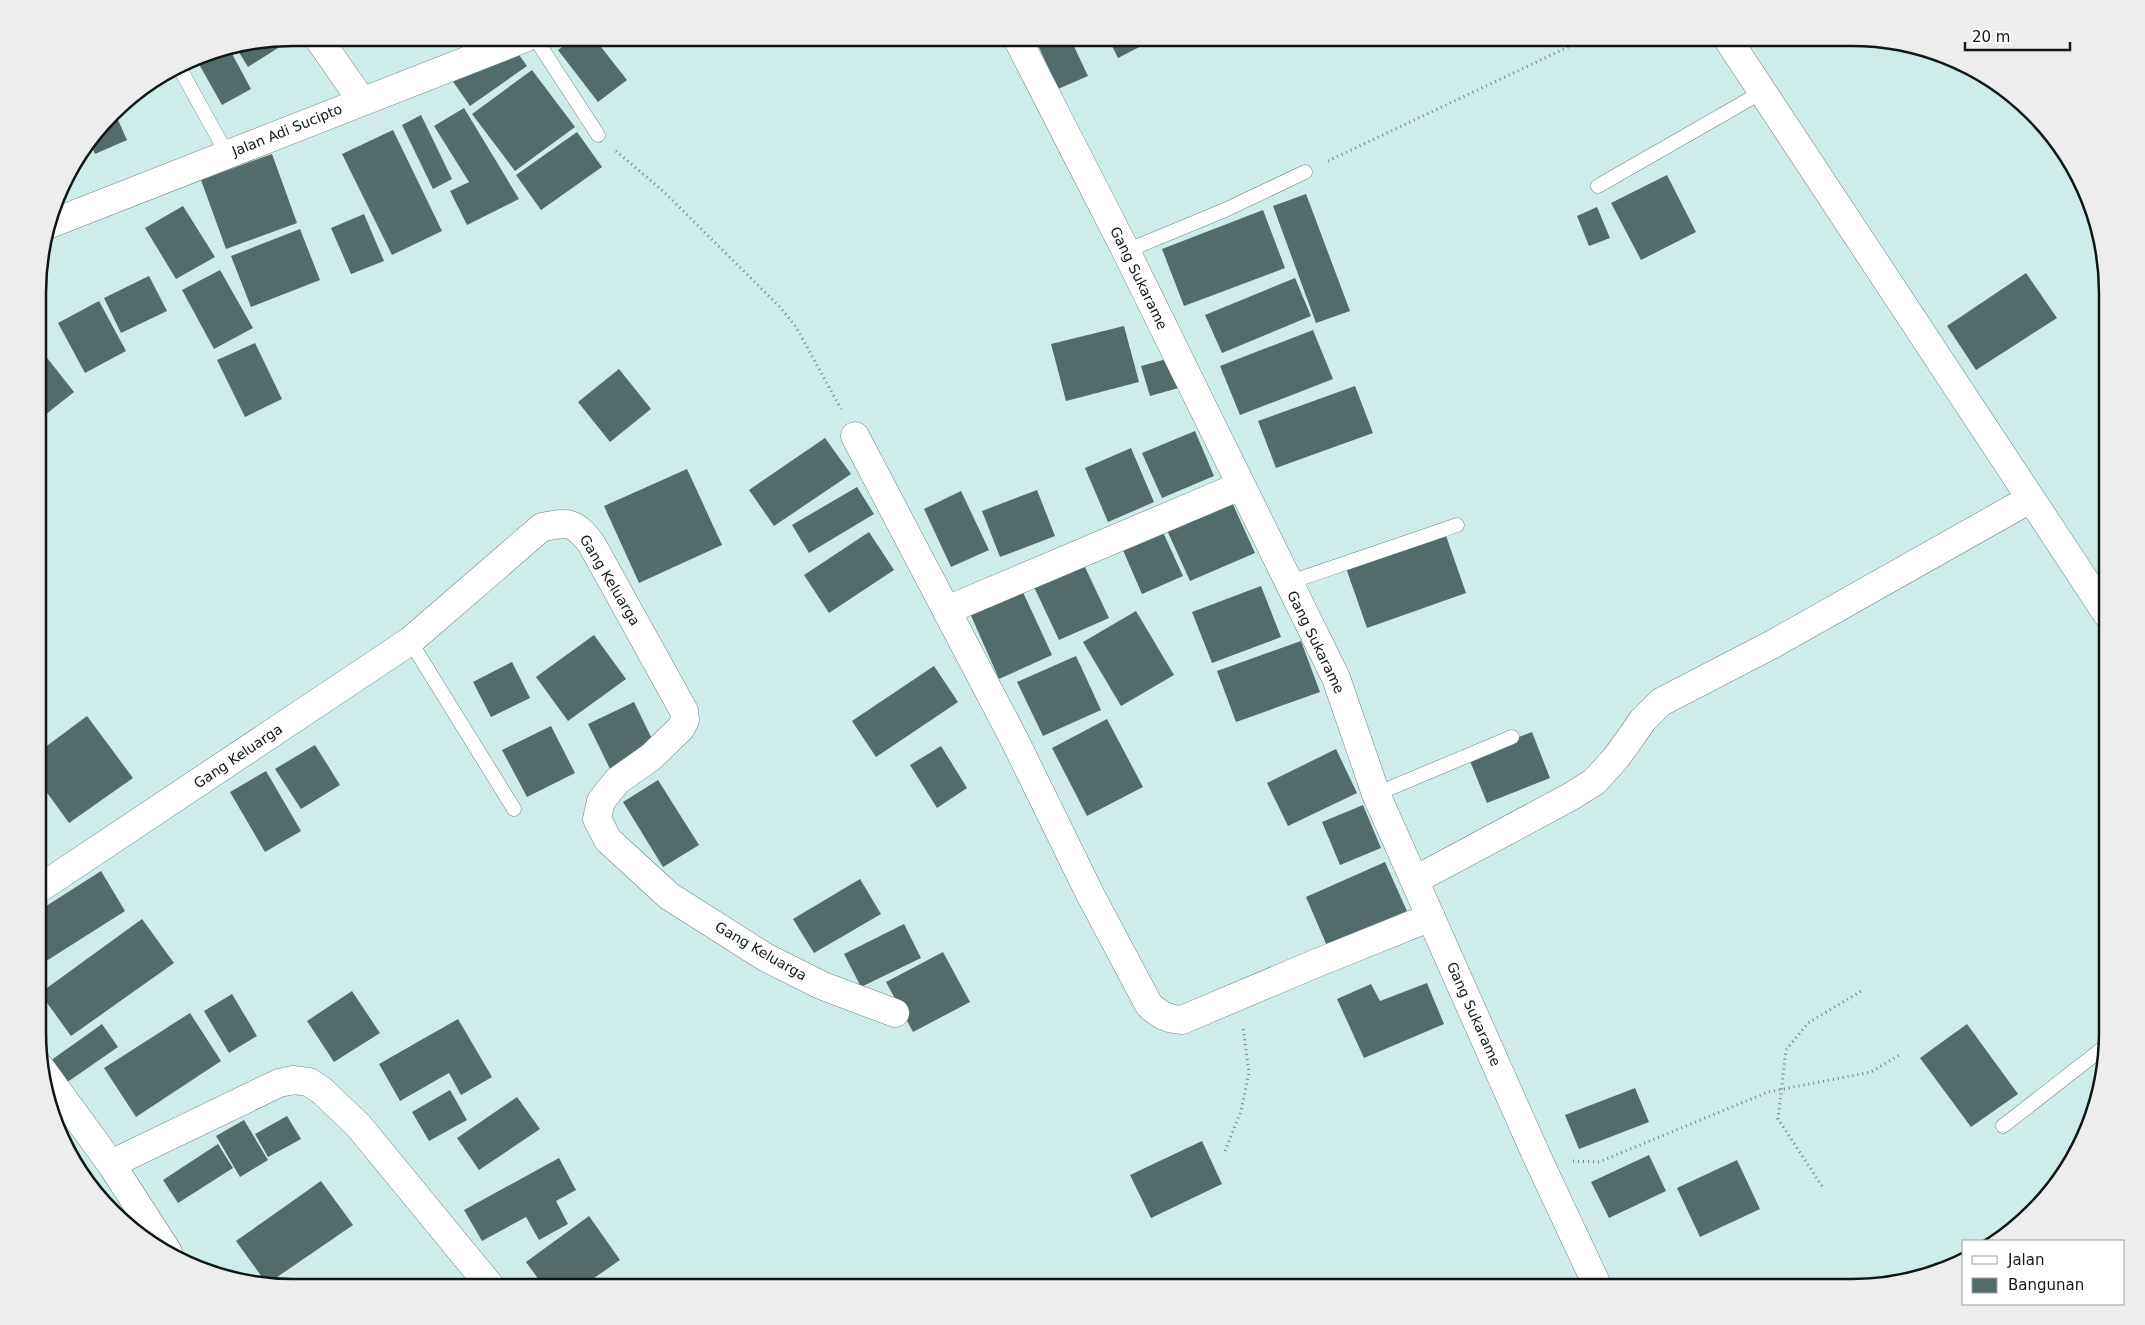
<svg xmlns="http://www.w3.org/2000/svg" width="2145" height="1325" font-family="'DejaVu Sans',sans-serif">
<rect width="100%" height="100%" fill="#d0ecea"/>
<path fill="#536b6a" d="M574 38H594L627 80 598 102 558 50Z
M1047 38H1070L1088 76 1058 89 1037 43Z
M1108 38H1157L1118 58Z
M274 41 278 48 248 67 237 49Z
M515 49 527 66 470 106 447 73Z
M230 50 251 89 222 105 195 57Z
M532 70 575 127 515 171 472 114Z
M464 108 519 199 467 225 450 191 469 182 434 126Z
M421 115 452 179 433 189 402 125Z
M118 120 127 140 95 154 91 145 106 125Z
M393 130 442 231 392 255 342 154Z
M577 132 602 167 541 210 516 175Z
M272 154 297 223 226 249 201 180Z
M1667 175 1696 232 1641 260 1611 203Z
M1306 194 1350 311 1316 323 1273 206Z
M183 206 215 257 176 279 145 228Z
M1597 207 1610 238 1589 246 1577 216Z
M1263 210 1285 268 1184 306 1162 249Z
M364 214 384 261 351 274 331 228Z
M300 229 320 280 251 307 231 256Z
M220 270 253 328 214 349 182 290Z
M2026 273 2057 318 1976 370 1947 326Z
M149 276 167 311 121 333 104 298Z
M1295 278 1311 316 1222 353 1205 315Z
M99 301 126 351 85 373 58 323Z
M1124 326 1139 382 1066 401 1051 344Z
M1313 330 1333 379 1240 415 1220 366Z
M255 343 282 399 245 417 217 360Z
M44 354 74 392 40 419V357Z
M1174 357 1182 387 1150 396 1141 366Z
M619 369 651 409 610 442 578 402Z
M1355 386 1373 433 1276 468 1258 421Z
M1195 431 1214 476 1162 498 1142 453Z
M825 438 851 474 774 526 749 490Z
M1131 448 1154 502 1108 522 1085 468Z
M687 469 722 545 639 583 604 506Z
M857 487 874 514 809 553 792 525Z
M1037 490 1055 536 1000 557 982 511Z
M961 491 989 550 951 567 924 509Z
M1231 500 1255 553 1190 581 1166 528Z
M1162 530 1183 576 1142 594 1122 548Z
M869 532 894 570 829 613 804 575Z
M1445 533 1466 593 1367 628 1346 568Z
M1084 565 1109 618 1059 640 1034 587Z
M1261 586 1281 637 1212 663 1192 612Z
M1021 588 1052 655 999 679 969 611Z
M1136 611 1174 675 1121 706 1083 642Z
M594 635 626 679 568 721 536 677Z
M1301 641 1320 692 1236 722 1217 671Z
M1076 656 1101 710 1043 736 1017 682Z
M512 662 530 698 491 717 473 682Z
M934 666 958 702 876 757 852 721Z
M634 702 657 749 611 771 588 724Z
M87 716 133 778 69 823 40 783V751Z
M1107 719 1143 787 1087 816 1052 748Z
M551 726 575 773 527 797 502 750Z
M1532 732 1550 778 1487 803 1468 756Z
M315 745 340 785 301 809 275 769Z
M941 746 967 788 937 808 910 765Z
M1336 749 1357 793 1288 826 1267 783Z
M266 771 301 831 265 852 230 792Z
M658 780 699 845 663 867 623 802Z
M1363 805 1381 848 1340 865 1322 822Z
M1385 862 1407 911 1327 946 1306 897Z
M101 871 125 911 40 965V910Z
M860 879 881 914 814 953 793 919Z
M142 919 174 963 71 1036 40 993Z
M904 924 921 958 861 987 844 954Z
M943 952 970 1002 913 1032 886 982Z
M1427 983 1444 1024 1364 1058 1337 999 1371 984 1380 1001Z
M352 991 380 1033 334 1062 307 1021Z
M232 994 257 1036 229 1053 204 1011Z
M190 1013 221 1061 136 1117 104 1068Z
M458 1019 492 1077 461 1095 449 1073 400 1101 379 1064Z
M102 1024 118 1047 66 1083 50 1061Z
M1967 1024 2018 1094 1971 1127 1920 1058Z
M1635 1088 1649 1122 1579 1149 1565 1115Z
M450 1090 467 1120 429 1141 412 1112Z
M517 1097 540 1129 479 1170 457 1138Z
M287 1116 301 1139 268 1157 255 1134Z
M244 1120 268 1160 240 1177 216 1136Z
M1202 1141 1222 1184 1151 1218 1130 1175Z
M218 1144 233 1168 178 1203 163 1180Z
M1649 1155 1666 1191 1609 1218 1591 1182Z
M559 1158 576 1190 556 1201 568 1224 539 1240 526 1217 482 1241 464 1210Z
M1737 1160 1760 1209 1700 1237 1677 1188Z
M321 1181 353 1225 267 1284 236 1241Z
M589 1216 620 1260 581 1287H544L526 1262Z"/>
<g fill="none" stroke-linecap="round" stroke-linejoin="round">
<defs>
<path id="lane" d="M535 38 598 135
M179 67 227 154
M1598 186 1762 92
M1126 251 1225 210 1305 172
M1287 583 1457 525
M410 641 514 809
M1376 794 1512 737
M2003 1126 2107 1045"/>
<path id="street" d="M318 38 362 101
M1017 38 1126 251 1336 678 1376 794 1538 1159 1598 1287
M1727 38 2107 614
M855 436 1014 739 1091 896 1149 1005C1160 1015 1167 1019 1182 1020L1307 967 1431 917
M947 610 1240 486
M1415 880 1570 797 1594 782 1616 758 1643 720 1661 702 1773 644 2030 499
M40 888 410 641 542 527C569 522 573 521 591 543L684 711 685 720 681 728 651 757 617 781 601 801 597 819 608 840 669 896 765 957 823 986 895 1013
M40 1067 111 1164 168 1252
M111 1164 279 1083 293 1080 309 1082 321 1090 358 1125 491 1287"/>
<path id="secondary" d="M50 224 525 38"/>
</defs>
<use href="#lane" stroke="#6b8483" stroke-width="15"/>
<use href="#street" stroke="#6b8483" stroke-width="29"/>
<use href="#secondary" stroke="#6b8483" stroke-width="29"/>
<path stroke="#708381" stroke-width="3" stroke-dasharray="1 4" stroke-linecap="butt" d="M616 151 663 191 780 307 796 327 841 409
M1328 161 1587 38
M1225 1151 1241 1111 1249 1072 1243 1028
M1573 1161 1599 1162 1768 1092 1871 1072 1901 1054
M1822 1186 1778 1119 1786 1050 1808 1023 1863 990"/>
<use href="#lane" stroke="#fff" stroke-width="14"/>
<use href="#street" stroke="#fff" stroke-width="28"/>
<use href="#secondary" stroke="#fff" stroke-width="28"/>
</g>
<g text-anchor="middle" stroke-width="4" stroke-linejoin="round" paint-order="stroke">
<g font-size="14" fill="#0e1817" stroke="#fff">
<text transform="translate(287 130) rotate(-22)" y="5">Jalan Adi Sucipto</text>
<text transform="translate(1139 278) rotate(64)" y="5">Gang Sukarame</text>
<text transform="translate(610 580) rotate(59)" y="5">Gang Keluarga</text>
<text transform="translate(1316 642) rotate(64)" y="5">Gang Sukarame</text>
<text transform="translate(238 756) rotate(-34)" y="5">Gang Keluarga</text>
<text transform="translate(761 951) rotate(30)" y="5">Gang Keluarga</text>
<text transform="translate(1474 1014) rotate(66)" y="5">Gang Sukarame</text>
</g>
</g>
<path d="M0 0H2145V1325H0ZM293 46H1852A247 247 0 0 1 2099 293V1032A247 247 0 0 1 1852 1279H293A247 247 0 0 1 46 1032V293A247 247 0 0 1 293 46Z" fill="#ecedec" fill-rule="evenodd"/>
<path fill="none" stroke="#0e1817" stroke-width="2.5" d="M293 46H1852A247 247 0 0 1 2099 293V1032A247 247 0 0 1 1852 1279H293A247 247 0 0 1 46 1032V293A247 247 0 0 1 293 46Z"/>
<rect x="1962" y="1240" width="162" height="65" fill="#ffffff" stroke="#9fa3a2"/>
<rect x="1972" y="1256" width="25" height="8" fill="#ffffff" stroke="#9fa3a2"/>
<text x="2008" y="1265" font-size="15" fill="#0e1817">Jalan</text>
<rect x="1972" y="1278" width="25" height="15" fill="#536b6a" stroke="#9fa3a2"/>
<text x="2008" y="1290" font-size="15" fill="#0e1817">Bangunan</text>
<path d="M1965 42v8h105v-8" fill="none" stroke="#0e1817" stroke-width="2.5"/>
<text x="1972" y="42" font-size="15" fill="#0e1817" stroke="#ffffff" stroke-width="4" paint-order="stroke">20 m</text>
</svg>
